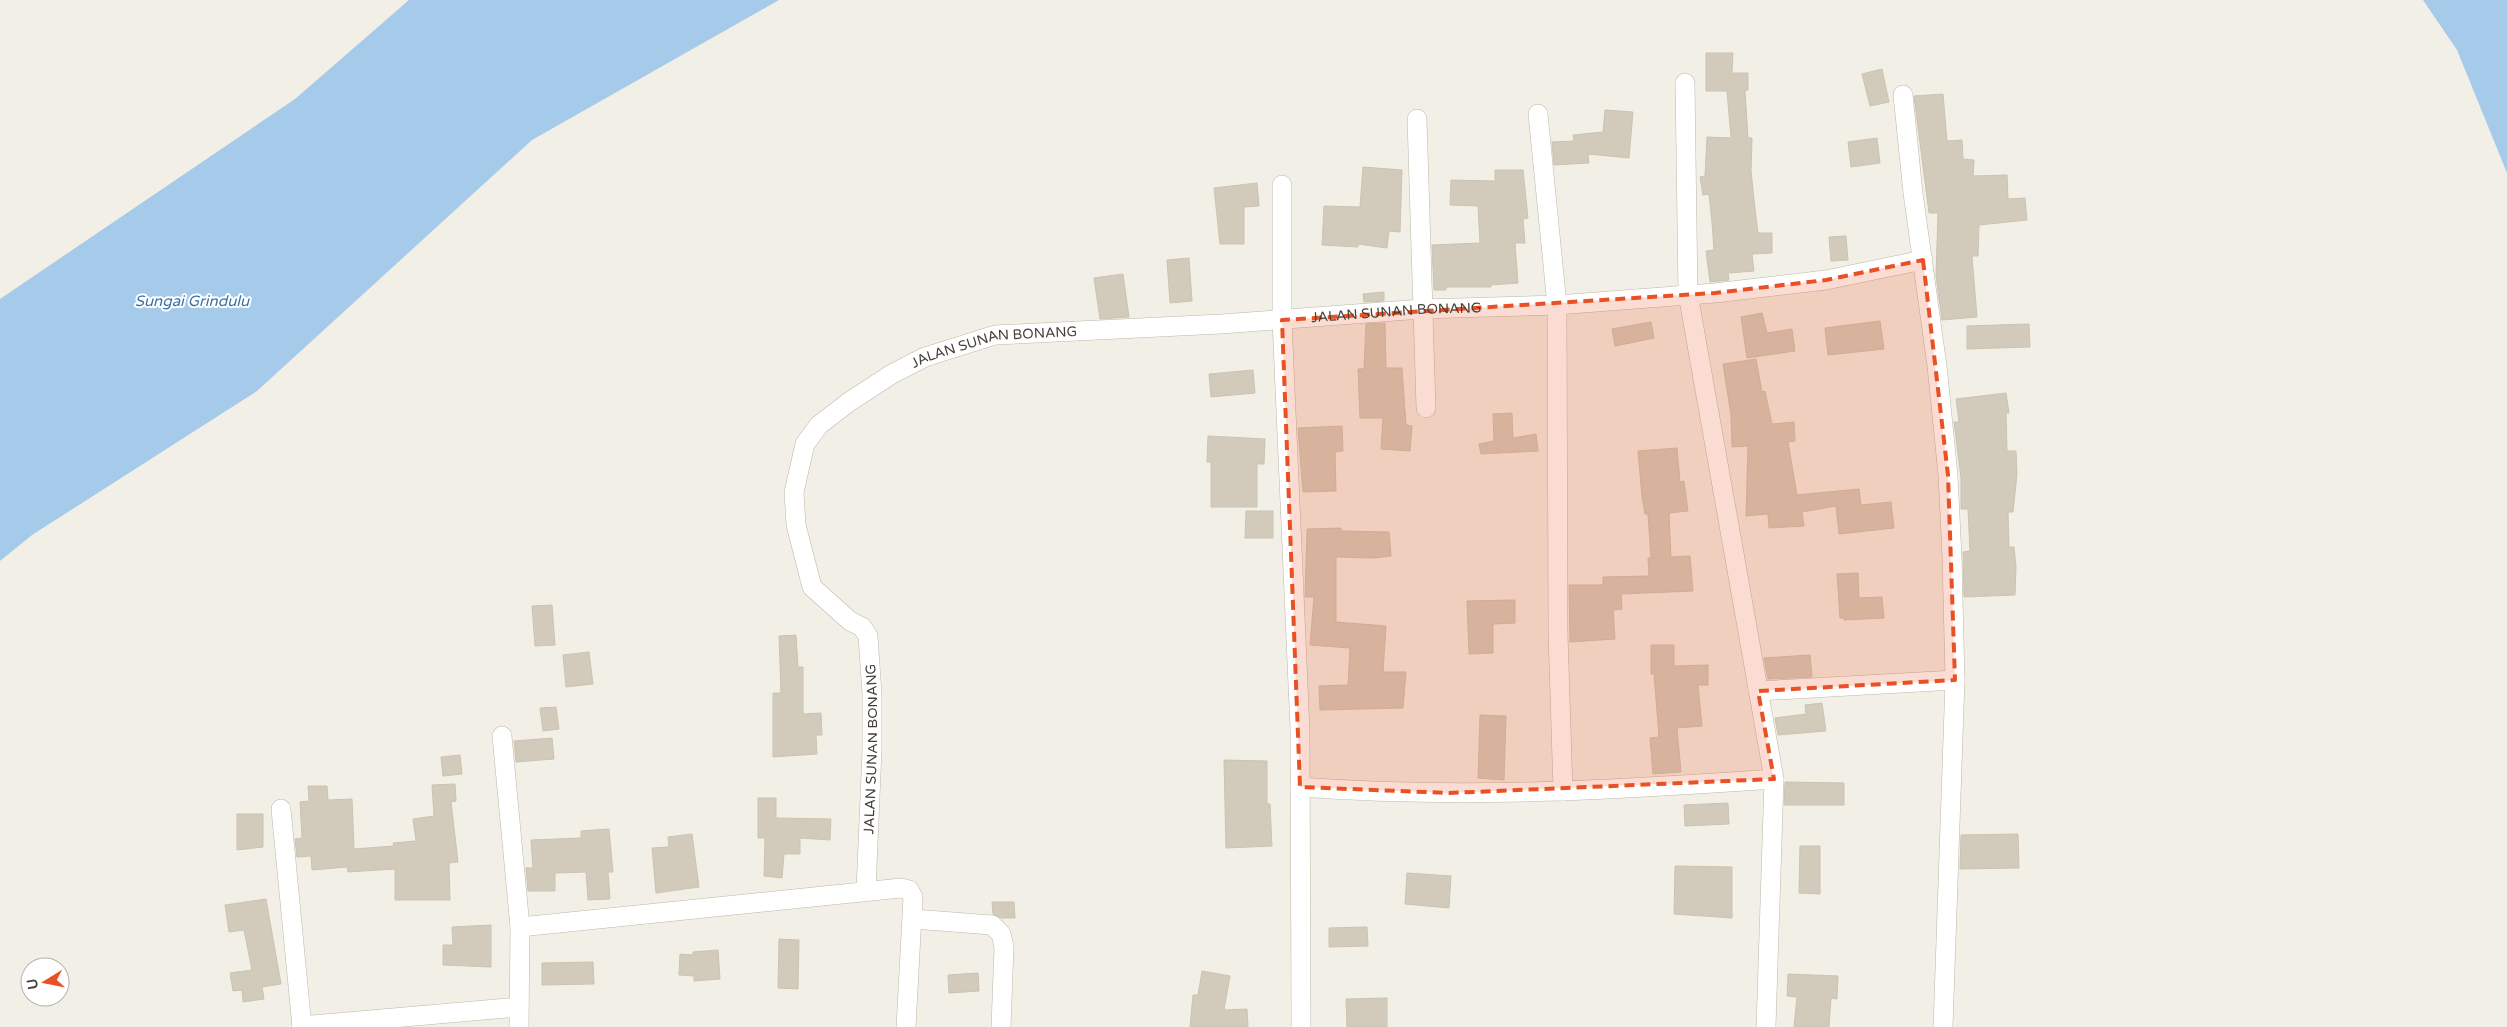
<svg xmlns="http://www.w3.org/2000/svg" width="2507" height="1027" font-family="'Varela Round',sans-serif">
<rect width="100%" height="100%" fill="#f2efe6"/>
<path fill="#a6caea" d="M409 0H779L532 140 257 391 32 535 0 561V299L295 99Z
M2423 0H2507V173L2457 50Z"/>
<path fill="#d2cbbc" stroke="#ccc3b0" d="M1706 53H1733L1732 73H1748V90L1745 91 1748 138H1752L1751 171 1755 209 1758 233H1772V253L1752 254 1754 271 1728 273 1729 280 1710 282 1706 251 1714 250 1712 222 1709 194 1703 195 1700 177 1705 176 1707 137 1731 138 1727 91H1706Z
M1882 69 1889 102 1870 106 1862 74Z
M1943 94 1947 141 1962 140 1963 159 1974 160 1973 176 2007 175 2008 199 2025 198 2027 220 1979 225 1978 256H1972L1977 317 1942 320 1936 276 1938 213H1929L1914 96Z
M1605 110 1633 112 1629 158 1588 154 1589 163 1554 165 1552 142 1574 141 1573 135 1603 132Z
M1877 138 1880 163 1851 167 1848 142Z
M1363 167 1402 170 1400 232 1389 231 1387 248 1358 244V247L1322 245 1324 206 1360 207Z
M1495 170H1523L1528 218 1523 219 1525 243H1515L1518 283 1491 285V287H1446V290H1434L1432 245 1480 243 1478 206 1450 205 1451 180 1495 181Z
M1257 183 1259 206 1244 207V244H1220L1214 188Z
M1846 236 1848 260 1831 261 1829 237Z
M1189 258 1192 301 1170 303 1167 260Z
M1123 274 1129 317 1100 319 1094 278Z
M1384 292V301L1364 302 1363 294Z
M1762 313 1767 333 1792 329 1795 351 1747 358 1741 317Z
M1880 321 1884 349 1828 355 1825 328Z
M1651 322 1654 338 1615 346 1612 329Z
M1385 323 1386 368H1402L1406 425 1412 426 1410 451 1381 449 1383 418H1360L1358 369H1364L1366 324Z
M2029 324 2030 347 1967 349V326Z
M1756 359 1762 392 1765 391 1772 424 1794 422 1795 441 1788 442 1797 495 1859 489 1861 505 1891 502 1894 528 1839 534 1836 506 1802 512 1804 526 1769 528 1768 514 1746 516 1748 446 1732 447 1731 415 1723 364Z
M1253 370 1255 393 1211 397 1209 374Z
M2006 393 2009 413H2006L2007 451H2016L2017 474 2013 512H2008L2009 547H2014L2016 567 2015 595 1964 597 1963 552 1970 551 1968 509H1961V478L1954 422H1959L1956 399Z
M1512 413 1513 438 1536 434 1538 451 1481 454 1479 444 1494 441 1493 414Z
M1342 426 1343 451 1335 452 1336 491 1303 492 1298 428Z
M1208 436 1265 439 1264 464H1257V507H1211V462H1207Z
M1677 448 1680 482 1684 481 1688 511 1669 513 1671 557 1690 556 1693 591 1621 594 1622 609 1613 610 1615 639 1570 642 1569 585H1603V577L1649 576 1648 558H1651L1648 514H1645L1642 497 1638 451Z
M1246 511H1273V538H1245Z
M1341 528V531L1389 532 1391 556 1374 558 1336 557V622L1386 626 1383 672H1406L1403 708 1320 710 1319 686 1348 685 1350 648 1310 645 1314 597H1305L1307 529Z
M1858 573 1859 598 1882 597 1884 618 1844 620V618H1840L1837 574Z
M1515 600V623L1493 624V653L1469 654 1467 601Z
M552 605 555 645 535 646 532 606Z
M796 635 798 667H803V714L821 713 822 735H816L817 754 773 757V693H781L779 636Z
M1651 645H1674V666L1708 665V685H1698L1702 726 1677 728 1681 772 1653 774 1650 738 1659 737 1654 674H1651Z
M589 652 593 684 566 687 563 655Z
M1810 655 1812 677 1768 679 1764 658Z
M1822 703 1826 731 1778 735 1775 718 1806 714 1805 705Z
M556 707 559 729 543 731 540 708Z
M1480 715 1506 716 1504 780 1478 778Z
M552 738 554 759 516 762 514 741Z
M460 755 462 774 443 776 441 757Z
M1224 760 1267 761V804H1270L1272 846 1226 848Z
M1785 782 1844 783V805H1784Z
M455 784 456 801 451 802 458 862 449 863 450 900H395V869L348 872 347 867 312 870 311 856 297 857 295 839 302 838 300 802 309 801 308 786H327L328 800 352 799 354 849 394 846 393 843 416 841 413 819 434 816 432 785Z
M758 798H776V818L831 819 830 840 800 838V854H784L782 878 764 876 765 838H758Z
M1728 803 1729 824 1685 826 1684 805Z
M237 814H263V847L237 850Z
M609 829 613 872H608L610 899 588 900 586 872 555 873V891H528L526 868H533L531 840 581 838V831Z
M692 834 699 887 656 893 652 848 669 847 668 837Z
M2018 834 2019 868 1960 869 1961 835Z
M1800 846H1820V894L1799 893Z
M1675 866 1732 867V918L1674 914Z
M1407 873 1451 876 1449 908 1405 904Z
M266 899 281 984 262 987 264 999 243 1002 242 990 233 991 230 973 252 970 244 930 229 932 225 905Z
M992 902H1014L1015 918H1001L993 914Z
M491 925V967L443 965V945H453L452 927Z
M1367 927 1368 946 1329 947V928Z
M779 939 799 940 798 989 778 988Z
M718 950 720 979 694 981V976L679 975 680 954 693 955V952Z
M593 962 594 984 542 985V963Z
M1202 971 1230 976 1224 1010 1247 1009 1248 1027H1190L1193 995H1198Z
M978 973 979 991 949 993 948 975Z
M1788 974 1838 976 1837 999 1831 998 1829 1027H1794L1797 997 1787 996Z
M1387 998V1027H1347L1346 999Z"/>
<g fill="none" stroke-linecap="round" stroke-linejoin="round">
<defs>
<g id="street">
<path d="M1685 83 1688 294 1774 779 1766 1027"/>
<path d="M1903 95 1913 193 1937 366 1948 475 1952 557 1955 680 1943 1027"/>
<path d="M1538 114 1557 305 1558 633 1563 791"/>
<path d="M1417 119 1426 408"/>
<path d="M1282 185V320L1300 730 1301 1027"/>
<path d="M1758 691 1955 680"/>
<path d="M502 736 520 927 519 1027"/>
<path d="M1300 787C1458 799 1616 790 1774 779"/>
<path d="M281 809 302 1027"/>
<path id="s1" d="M866 890 872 750V694L868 636 862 627 850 621 812 587 796 525 794 492 805 444 819 425 849 402 892 374 925 357 995 335 1221 324 1422 309 1557 305 1715 293 1826 280 1923 260"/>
<path d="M913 919 992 925 1001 934 1004 947 1001 1027"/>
<path d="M520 927 901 888 909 890 913 897 906 1027"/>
<path d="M301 1026 519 1007"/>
</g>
</defs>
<use href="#street" stroke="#bcb7a9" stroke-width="20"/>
<use href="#street" stroke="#fff" stroke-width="19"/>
</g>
<path fill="#e95025" fill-opacity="0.2" stroke="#e95025" stroke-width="4" stroke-dasharray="10 6" stroke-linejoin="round" d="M1923 260 1948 475 1955 680 1758 691 1774 779 1449 793 1300 787 1282 320 1715 293 1826 280Z"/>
<g text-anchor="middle" stroke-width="4" stroke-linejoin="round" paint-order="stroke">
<g font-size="14" fill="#443f36" stroke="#fff">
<text dy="5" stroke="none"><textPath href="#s1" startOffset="1101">JALAN SUNAN BONANG</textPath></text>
<text dy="5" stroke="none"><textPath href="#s1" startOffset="696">JALAN SUNAN BONANG</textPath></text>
<text dy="5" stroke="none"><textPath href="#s1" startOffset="141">JALAN SUNAN BONANG</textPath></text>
</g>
<g font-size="15" font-style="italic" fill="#3770a7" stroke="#fff">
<text x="192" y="306">Sungai Grindulu</text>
</g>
</g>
<g transform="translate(45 982) rotate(260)"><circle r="24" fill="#ffffff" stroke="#b4b2af"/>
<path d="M0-4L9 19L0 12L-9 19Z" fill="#e95025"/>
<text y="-8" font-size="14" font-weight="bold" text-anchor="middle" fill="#443f36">U</text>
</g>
</svg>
